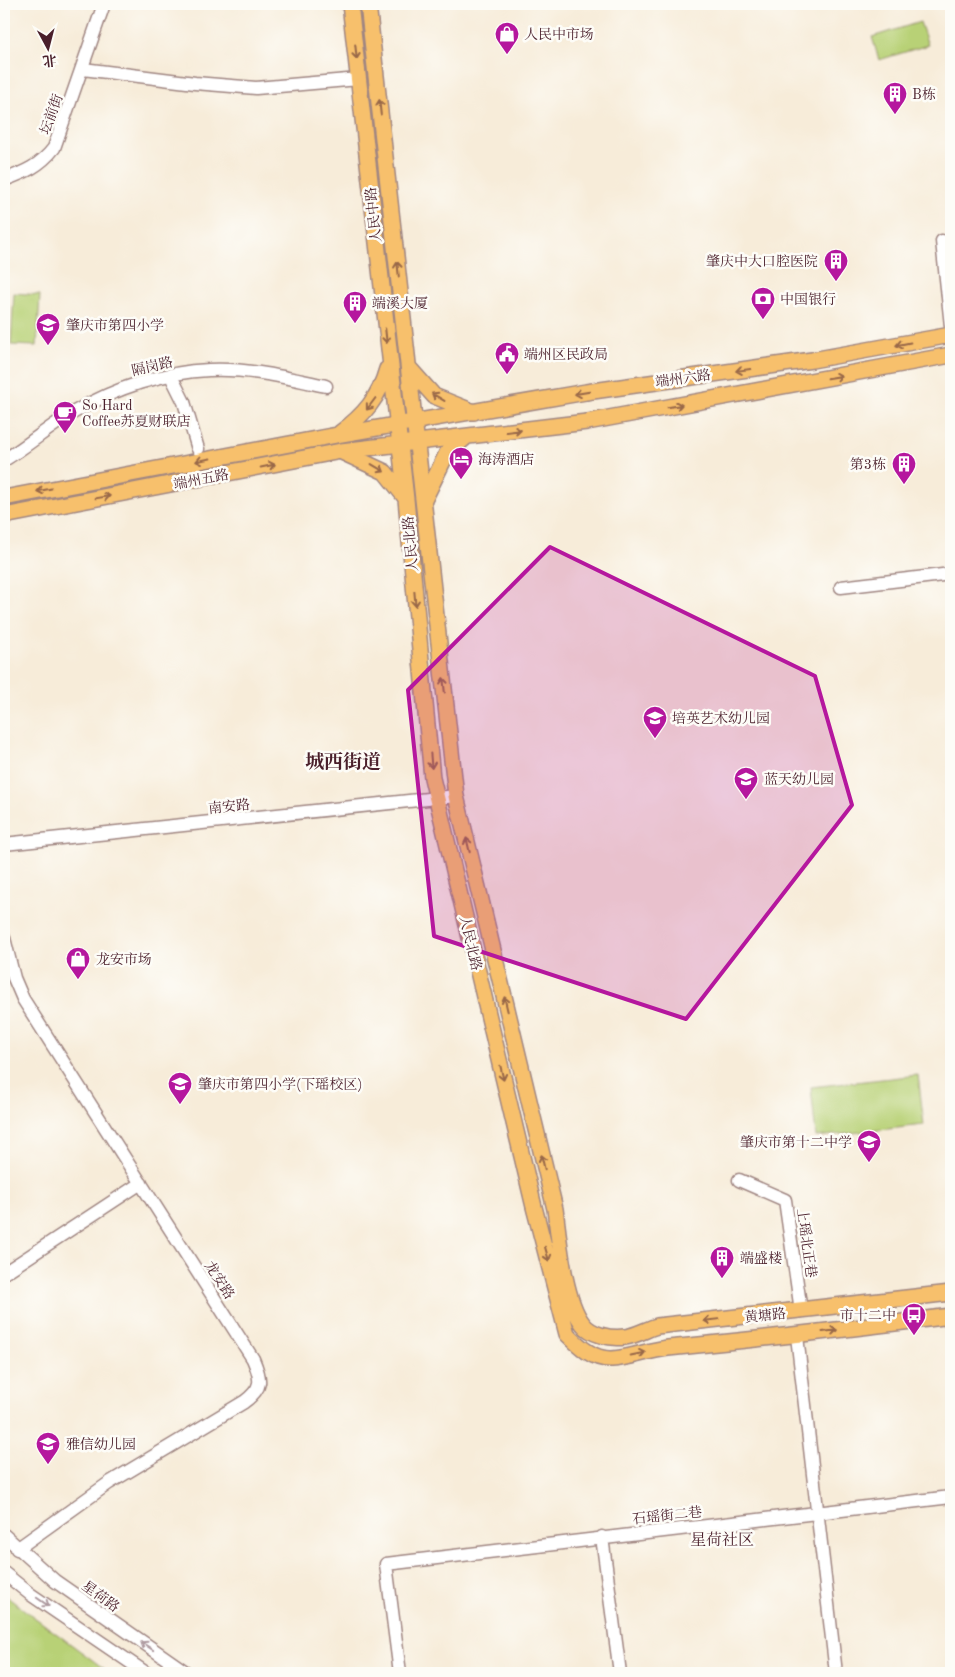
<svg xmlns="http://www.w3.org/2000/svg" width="955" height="1677" font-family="'Old Standard TT','Noto Serif SC',serif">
<rect width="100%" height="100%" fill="#fdfcf7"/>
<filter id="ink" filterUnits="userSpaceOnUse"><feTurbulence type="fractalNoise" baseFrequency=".02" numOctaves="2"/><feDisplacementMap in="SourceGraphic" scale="10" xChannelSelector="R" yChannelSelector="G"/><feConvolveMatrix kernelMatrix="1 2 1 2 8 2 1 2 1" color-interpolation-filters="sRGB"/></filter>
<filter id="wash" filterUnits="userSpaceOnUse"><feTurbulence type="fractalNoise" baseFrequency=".0096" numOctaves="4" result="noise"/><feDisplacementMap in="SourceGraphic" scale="20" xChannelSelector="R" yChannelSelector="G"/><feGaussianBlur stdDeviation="1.12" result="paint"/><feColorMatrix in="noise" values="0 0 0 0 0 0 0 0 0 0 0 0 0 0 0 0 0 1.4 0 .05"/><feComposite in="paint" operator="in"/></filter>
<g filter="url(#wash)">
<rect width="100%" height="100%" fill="#f7ecd9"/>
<path fill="#b8d176" stroke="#817850" d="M920 22 928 45 879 60 872 37Z
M14 293 40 295 37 346 11 345Z
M918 1075 924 1125 816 1137 811 1087Z
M4 1593 11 1600 110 1673H4Z"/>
</g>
<g filter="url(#ink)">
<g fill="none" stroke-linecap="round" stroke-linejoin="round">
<defs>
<path id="minor" d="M83 69 195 83 256 88 359 79
M4 180C25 172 40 166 54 148L104 4
M942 241 951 326
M171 376 184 402 198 449
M4 460C29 445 51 425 76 411 116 388 163 372 209 370 248 368 288 378 326 386
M841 587 951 574
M4 844 456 796
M4 938 14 978 23 999 253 1359C262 1380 263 1388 244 1402L109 1483 17 1549
M739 1180 785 1200 801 1311
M4 1273 141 1183
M797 1336 836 1673
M4 1535 55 1581 187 1673
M602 1537 620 1673
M4 1573 30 1594 146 1673
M400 1673 386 1564 951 1497"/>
<path id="major" d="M350 4 406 499 432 778 534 1207 567 1334C579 1346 593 1360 612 1359 630 1358 649 1350 668 1348 762 1339 857 1328 951 1316
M368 4 456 796 555 1209C559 1239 564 1300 583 1324 591 1335 611 1339 625 1337 635 1336 647 1329 657 1326L951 1293
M410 369 434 396 474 412
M340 433C364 415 379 398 387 369
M342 452 385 472 405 497
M4 498 337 435 586 392 812 360 951 335
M424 500 447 453 466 437
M4 516 341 451 587 422 951 355"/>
</defs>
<use href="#minor" stroke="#a08682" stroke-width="15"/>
<use href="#major" stroke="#a08682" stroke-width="18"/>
<use href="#minor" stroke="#fff" stroke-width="12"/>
<use href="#major" stroke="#f7c06c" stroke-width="15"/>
</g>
<defs><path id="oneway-shaft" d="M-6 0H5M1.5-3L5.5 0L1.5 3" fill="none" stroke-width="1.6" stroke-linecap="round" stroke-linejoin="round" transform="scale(1.25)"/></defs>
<g stroke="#986748">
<use href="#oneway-shaft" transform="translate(356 52) rotate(84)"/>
<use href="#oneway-shaft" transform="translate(380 107) rotate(-96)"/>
<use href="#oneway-shaft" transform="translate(398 269) rotate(-96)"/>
<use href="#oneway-shaft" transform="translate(386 336) rotate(84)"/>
<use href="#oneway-shaft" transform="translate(903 344) rotate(169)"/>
<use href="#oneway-shaft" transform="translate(743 370) rotate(172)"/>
<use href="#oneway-shaft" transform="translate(835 377) rotate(-10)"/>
<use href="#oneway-shaft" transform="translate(582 393) rotate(170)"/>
<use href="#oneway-shaft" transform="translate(438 397) rotate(-149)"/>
<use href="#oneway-shaft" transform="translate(371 404) rotate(127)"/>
<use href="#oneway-shaft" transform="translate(675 406) rotate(-10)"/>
<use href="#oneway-shaft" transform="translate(514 431) rotate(-7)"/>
<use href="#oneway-shaft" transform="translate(203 460) rotate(169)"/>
<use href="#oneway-shaft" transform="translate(268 466) rotate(-12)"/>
<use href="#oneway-shaft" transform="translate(378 468) rotate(31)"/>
<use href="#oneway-shaft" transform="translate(44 490) rotate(169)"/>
<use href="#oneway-shaft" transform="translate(103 497) rotate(-10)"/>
<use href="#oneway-shaft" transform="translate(415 599) rotate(85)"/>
<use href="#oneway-shaft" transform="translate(444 685) rotate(-96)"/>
<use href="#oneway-shaft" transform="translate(431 761) rotate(85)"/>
<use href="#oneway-shaft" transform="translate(468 845) rotate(-103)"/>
<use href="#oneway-shaft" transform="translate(506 1004) rotate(-103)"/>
<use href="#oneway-shaft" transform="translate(502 1073) rotate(77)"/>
<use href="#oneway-shaft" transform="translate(543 1162) rotate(-103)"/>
<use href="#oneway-shaft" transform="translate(547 1254) rotate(74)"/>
<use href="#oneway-shaft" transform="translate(711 1320) rotate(174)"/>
<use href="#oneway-shaft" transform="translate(830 1331) rotate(-7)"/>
<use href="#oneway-shaft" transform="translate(638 1354) rotate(-12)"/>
</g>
<g stroke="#ae9aa0">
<use href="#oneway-shaft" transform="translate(43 1602) rotate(35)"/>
<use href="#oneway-shaft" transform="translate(147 1646) rotate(-146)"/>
</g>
</g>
<path fill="#b5179e" fill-opacity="0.2" stroke="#b5179e" stroke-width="4" stroke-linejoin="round" d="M550 547 815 676 852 805 686 1019 434 936 408 690Z"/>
<defs>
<symbol id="shop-pin" viewBox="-11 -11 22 30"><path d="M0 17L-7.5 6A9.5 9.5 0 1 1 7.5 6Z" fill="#b5179e" stroke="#fdfcf7"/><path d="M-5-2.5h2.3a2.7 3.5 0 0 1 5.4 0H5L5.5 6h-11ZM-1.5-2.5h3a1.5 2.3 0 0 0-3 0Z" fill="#fff"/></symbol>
<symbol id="building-pin" viewBox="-11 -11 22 30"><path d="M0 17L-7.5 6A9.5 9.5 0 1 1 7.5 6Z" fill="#b5179e" stroke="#fdfcf7"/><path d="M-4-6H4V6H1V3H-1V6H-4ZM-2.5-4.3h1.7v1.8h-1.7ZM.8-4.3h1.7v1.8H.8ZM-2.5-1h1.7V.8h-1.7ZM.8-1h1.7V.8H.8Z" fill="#fff"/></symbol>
<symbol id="bank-pin" viewBox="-11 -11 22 30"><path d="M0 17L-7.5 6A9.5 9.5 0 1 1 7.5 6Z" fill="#b5179e" stroke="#fdfcf7"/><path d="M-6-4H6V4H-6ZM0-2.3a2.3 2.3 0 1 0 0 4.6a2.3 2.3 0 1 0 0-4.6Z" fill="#fff"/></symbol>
<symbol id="school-pin" viewBox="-11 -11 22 30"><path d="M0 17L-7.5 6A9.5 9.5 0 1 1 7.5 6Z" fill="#b5179e" stroke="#fdfcf7"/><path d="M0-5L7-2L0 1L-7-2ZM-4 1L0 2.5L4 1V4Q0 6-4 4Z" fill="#fff"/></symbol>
<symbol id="civic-pin" viewBox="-11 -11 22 30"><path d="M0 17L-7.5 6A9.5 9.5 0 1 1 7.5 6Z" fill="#b5179e" stroke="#fdfcf7"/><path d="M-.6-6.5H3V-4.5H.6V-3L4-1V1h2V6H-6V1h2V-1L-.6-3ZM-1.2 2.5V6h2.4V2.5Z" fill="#fff"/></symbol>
<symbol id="cafe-pin" viewBox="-11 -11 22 30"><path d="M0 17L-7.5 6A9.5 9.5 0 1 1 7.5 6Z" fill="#b5179e" stroke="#fdfcf7"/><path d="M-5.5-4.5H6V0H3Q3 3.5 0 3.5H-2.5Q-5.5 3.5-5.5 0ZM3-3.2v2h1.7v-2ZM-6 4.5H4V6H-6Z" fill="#fff"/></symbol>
<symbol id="hotel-pin" viewBox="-11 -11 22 30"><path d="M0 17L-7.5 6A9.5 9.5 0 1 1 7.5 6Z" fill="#b5179e" stroke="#fdfcf7"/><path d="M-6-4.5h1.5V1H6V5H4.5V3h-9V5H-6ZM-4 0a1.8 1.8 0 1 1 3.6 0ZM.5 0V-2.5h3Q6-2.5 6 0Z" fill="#fff"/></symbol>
<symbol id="bus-pin" viewBox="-11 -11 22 30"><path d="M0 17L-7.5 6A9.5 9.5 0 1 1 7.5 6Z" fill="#b5179e" stroke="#fdfcf7"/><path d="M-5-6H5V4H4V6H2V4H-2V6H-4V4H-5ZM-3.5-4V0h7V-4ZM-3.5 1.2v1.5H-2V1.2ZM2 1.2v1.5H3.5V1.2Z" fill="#fff"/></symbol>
</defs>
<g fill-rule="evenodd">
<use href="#shop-pin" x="493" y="20" width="28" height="38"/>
<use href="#building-pin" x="881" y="80" width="28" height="38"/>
<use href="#building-pin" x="822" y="247" width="28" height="38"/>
<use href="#bank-pin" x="749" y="285" width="28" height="38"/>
<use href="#building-pin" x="341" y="289" width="28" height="38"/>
<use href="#school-pin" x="34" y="311" width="28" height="38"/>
<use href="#civic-pin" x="493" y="340" width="28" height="38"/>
<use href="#cafe-pin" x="51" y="399" width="28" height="38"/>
<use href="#hotel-pin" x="447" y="445" width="28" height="38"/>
<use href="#building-pin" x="890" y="450" width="28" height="38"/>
<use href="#school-pin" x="641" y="704" width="28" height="38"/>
<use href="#school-pin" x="732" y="765" width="28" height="38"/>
<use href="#shop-pin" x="64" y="945" width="28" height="38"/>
<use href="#school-pin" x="166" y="1070" width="28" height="38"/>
<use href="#school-pin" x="855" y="1128" width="28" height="38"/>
<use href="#building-pin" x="708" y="1244" width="28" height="38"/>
<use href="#bus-pin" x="900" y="1301" width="28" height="38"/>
<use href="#school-pin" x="34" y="1430" width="28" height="38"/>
</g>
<g text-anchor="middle" stroke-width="5" stroke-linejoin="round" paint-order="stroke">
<g font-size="14" fill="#4a1f2b" stroke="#fdfcf7" text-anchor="start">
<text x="524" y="39">人民中市场</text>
<text x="912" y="99">B栋</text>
<text x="818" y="266" text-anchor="end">肇庆中大口腔医院</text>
<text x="780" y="304">中国银行</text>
<text x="372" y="308">端溪大厦</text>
<text x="66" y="330">肇庆市第四小学</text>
<text x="524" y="359">端州区民政局</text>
<text x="82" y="410">So Hard<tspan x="82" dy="16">Coffee苏夏财联店</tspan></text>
<text x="478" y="464">海涛酒店</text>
<text x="886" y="469" text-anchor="end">第3栋</text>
<text x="672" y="723">培英艺术幼儿园</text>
<text x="764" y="784">蓝天幼儿园</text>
<text x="96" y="964">龙安市场</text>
<text x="198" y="1089">肇庆市第四小学(下瑶校区)</text>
<text x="852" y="1147" text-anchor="end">肇庆市第十二中学</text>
<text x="740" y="1263">端盛楼</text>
<text x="896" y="1320" text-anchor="end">市十二中</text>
<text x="66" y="1449">雅信幼儿园</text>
</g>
<g font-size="14" fill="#4a1f2b" stroke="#fdfcf7">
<text transform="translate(51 114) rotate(-70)" y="5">坛前街</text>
<text transform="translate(373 215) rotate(-96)" y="5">人民中路</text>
<text transform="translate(152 366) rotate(-13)" y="5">隔岗路</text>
<text transform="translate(683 378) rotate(-8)" y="5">端州六路</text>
<text transform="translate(201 479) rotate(-11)" y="5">端州五路</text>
<text transform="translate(410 544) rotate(-95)" y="5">人民北路</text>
<text transform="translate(229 806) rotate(-6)" y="5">南安路</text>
<text transform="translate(471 943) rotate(77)" y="5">人民北路</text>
<text transform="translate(807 1243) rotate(82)" y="5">上瑶北正巷</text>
<text transform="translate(220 1280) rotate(57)" y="5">龙安路</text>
<text transform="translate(765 1315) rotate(-6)" y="5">黄塘路</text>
<text transform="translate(667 1515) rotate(-6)" y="5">石瑶街二巷</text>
<text transform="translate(101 1596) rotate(36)" y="5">星荷路</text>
</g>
<g font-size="16" fill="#4a1f2b" stroke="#fdfcf7">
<text x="722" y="1545">星荷社区</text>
</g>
<g font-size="19" font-weight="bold" fill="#4a1f2b" stroke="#fdfcf7">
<text x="343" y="768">城西街道</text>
</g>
</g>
<rect width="955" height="1677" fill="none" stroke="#fdfcf7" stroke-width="20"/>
<g transform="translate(48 48) rotate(173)" stroke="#fdfcf7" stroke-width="4" paint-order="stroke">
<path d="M0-4L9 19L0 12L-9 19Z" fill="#4a1f2b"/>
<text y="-8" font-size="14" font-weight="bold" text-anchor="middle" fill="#4a1f2b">北</text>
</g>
</svg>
